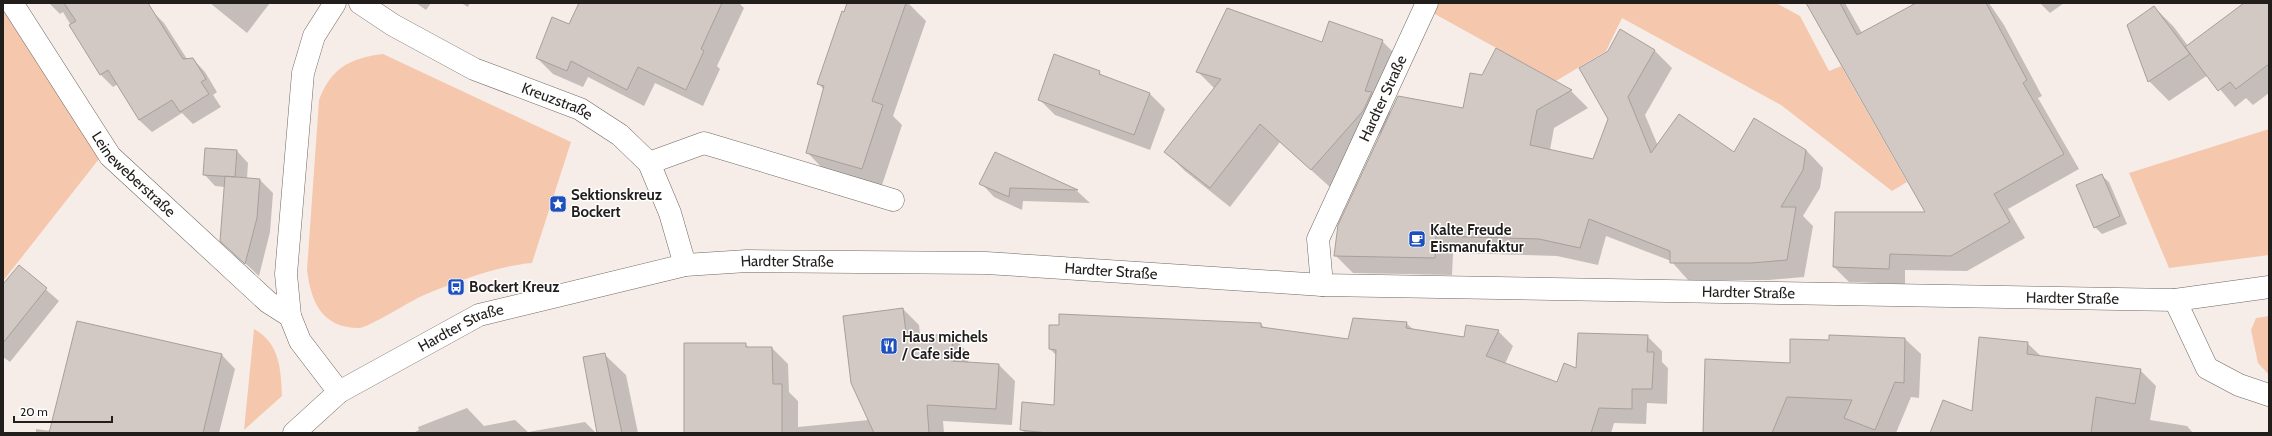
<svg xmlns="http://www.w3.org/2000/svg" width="2272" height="436" font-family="Cabin,sans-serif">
<rect width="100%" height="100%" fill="#f7ede8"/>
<path fill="#f5c8ad" d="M1438 3H1776L1800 16 1829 71 1841 66 1907 182 1892 191 1781 105 1622 18 1606 51 1556 81 1433 13Z
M3 9 99 159 3 281Z
M383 54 571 142 532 263C496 266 458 281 424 295 412 300 368 328 359 328 322 328 311 302 307 270L319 100C331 68 350 58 383 54Z
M2269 129V255L2169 268 2129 173Z
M2269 316V375L2258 363 2251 330 2256 318Z
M254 329C280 343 281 370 282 396L244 430Z"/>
<path fill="#0003" d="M49 3H132L152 11 164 23 187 59H193L205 72 217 92 213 95 221 107 193 124 182 113 152 132 139 120 118 84 113 87 100 74 63 12 60 14Z
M210 3H270L247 33Z
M416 3H431L426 10Z
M461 3H470L468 7Z
M580 3H739L744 8 717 66 720 69 703 106 655 83 644 106 588 77 583 87 553 74 537 58 570 26Z
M848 3H908L926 21 893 116 902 125 881 188 826 172 807 152 824 90 818 83Z
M1807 3H1845L1862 33 1914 5 1913 3H1989L2004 25 2042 96 2038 98 2079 169 2008 209 2025 238 1967 271 1905 270V284L1849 282 1834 267 1927 213Z
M2040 3H2064L2050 13Z
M2245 3H2269V93L2253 105 2246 98 2235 107 2208 75 2169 101 2149 81 2128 26 2154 7 2174 27 2188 46Z
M1620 31 1655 51 1672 68 1645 115 1658 146 1735 153 1806 150 1823 168 1820 188 1803 216 1813 226 1804 277 1769 280H1688L1671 261 1606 236 1598 265 1557 256 1453 253 1452 275 1353 273 1335 255 1383 130 1331 188 1280 142 1230 207 1185 171 1166 152 1215 89 1197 71 1323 43 1382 41 1401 60 1385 106 1391 113 1464 109 1497 49 1571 91 1588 108 1554 128 1550 150 1593 160 1609 119 1608 52Z
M1099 72 1105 78 1149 93 1165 109 1150 150 1055 115 1039 99Z
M237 151 248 163 247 179 260 180 273 193 270 232 259 276 235 254 225 187 215 186 204 174Z
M996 153 1077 191 1090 203 1023 201 1022 210 994 197 981 183Z
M2101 175 2109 182 2127 224 2102 234 2095 227Z
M19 266 59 301 10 362 3 357V286Z
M903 309 919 325 920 335 953 337 969 354 968 363 999 365 1015 381 1012 425 943 421 944 433H685L745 344 749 348H772L788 364 789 392 798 401V427L869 420Z
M78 322 222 355 235 369 219 433H36V429L51 431Z
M1406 323 1414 330 1465 338 1467 327 1498 331 1513 346 1505 364 1557 383 1577 369 1647 336 1662 351V362L1668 368 1667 404 1647 403 1646 424 1614 423 1611 433H1025L1021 429 1055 406 1057 356 1050 349 1261 324 1265 329 1349 340Z
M1905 339 1921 354 1919 398 1911 397 1896 433H1704L1791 364 1830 342Z
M2027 343 2041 356 2140 370 2156 386 2150 420 2187 426 2193 433H1931L1973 412Z
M604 354 626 375 638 433H598Z
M467 408 484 426 515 420 528 432 585 422 596 433H413L419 430 418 427Z"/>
<path fill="#d2c9c4" stroke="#a79f9a" d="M64 3H148L183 59 193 58 206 79 201 82 209 94 180 112 172 100 139 120 108 70 100 75 69 25 76 21Z
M579 3H722L701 49 704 51 686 90 638 67 627 90 571 61 567 71 536 58 552 17 569 24Z
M847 3H906L872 101 883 105 862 169 806 153 824 86 817 84 842 11 844 12Z
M1806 3H1840L1857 35 1916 3H1986L2027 80 2023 83 2064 154 1994 194 2010 222 1951 256 1890 254 1889 269 1833 267 1835 212H1925Z
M2244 3H2269V64L2236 89 2230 82 2218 91 2185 47Z
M2154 6 2190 54 2148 82 2127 25Z
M1227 8 1322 42 1329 21 1383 40 1365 91 1372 92 1363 111 1311 170 1260 124 1210 188 1164 152 1221 79 1196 72Z
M1620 29 1655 50 1628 97 1651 153 1679 114 1734 152 1754 118 1806 150 1803 170 1781 207H1796L1787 260 1751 263H1670V251L1589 219 1580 248 1539 239 1436 236 1435 258 1334 256 1338 225 1398 96 1463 108 1470 73 1482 75 1496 48 1572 90 1537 110 1530 145 1593 159 1608 119 1579 68 1608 51Z
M1054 54 1100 71 1099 74 1150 93 1134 135 1038 100Z
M205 148 237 150 235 177 203 175Z
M995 152 1078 190 1010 188 1009 197 979 184Z
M2102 174 2120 216 2094 228 2076 185Z
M225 176 260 179 257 218 245 264 220 241Z
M19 265 47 288 3 343V284Z
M903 308 906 333 953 336 951 361 999 364 996 409 927 405 929 433H874L851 383 843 316Z
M1059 314 1261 323V327L1348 339 1353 318 1407 322 1406 328 1464 337 1466 325 1499 330 1486 356 1557 382 1564 363 1576 368 1578 333 1648 335 1647 352H1654L1652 389H1632V409L1599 408 1591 433H1048L1020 430 1022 402 1054 405 1056 350 1049 349V325H1059Z
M77 321 222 354 203 433H49Z
M1829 335 1905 338 1904 383 1895 382 1875 430 1844 418 1852 400 1787 397 1772 433H1703L1705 359 1790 363V339L1829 340Z
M1979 337 2028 342 2027 354 2141 369 2135 404 2096 397 2091 433H1930L1943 400 1972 411Z
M684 343H746V347H772L773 384H782V433H684Z
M605 353 622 433H597L583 357Z"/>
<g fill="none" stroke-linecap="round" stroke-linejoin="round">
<defs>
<g id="street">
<path id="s1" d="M12 3 110 156 268 302 290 316"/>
<path d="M335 3 314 36 303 73 286 274 290 316 300 341 339 392"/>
<path id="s2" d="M360 3 393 25 474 69 580 109 620 135 649 163 670 213 685 265"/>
<path d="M649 163 704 143 893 200"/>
<path id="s3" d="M1322 285 1318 239 1427 3"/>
<path d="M2175 300 2207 368 2239 385 2269 395"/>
</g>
<g id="secondary">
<path id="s4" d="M294 433 339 392 479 315 685 265 747 261 986 263 1322 285 2175 300 2269 287"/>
</g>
</defs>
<use href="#street" stroke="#6f6762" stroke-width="23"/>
<use href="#secondary" stroke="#6f6762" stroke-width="23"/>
<use href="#street" stroke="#fff" stroke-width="22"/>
<use href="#secondary" stroke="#fff" stroke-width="22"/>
</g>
<defs>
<symbol id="sight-square" viewBox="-11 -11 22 22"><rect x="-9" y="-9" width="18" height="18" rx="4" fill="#1d50bd" stroke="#fff"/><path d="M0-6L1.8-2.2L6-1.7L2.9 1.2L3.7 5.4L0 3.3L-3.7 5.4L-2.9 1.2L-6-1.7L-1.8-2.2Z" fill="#fff"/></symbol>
<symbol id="cafe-square" viewBox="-11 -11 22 22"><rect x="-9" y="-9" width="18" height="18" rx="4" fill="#1d50bd" stroke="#fff"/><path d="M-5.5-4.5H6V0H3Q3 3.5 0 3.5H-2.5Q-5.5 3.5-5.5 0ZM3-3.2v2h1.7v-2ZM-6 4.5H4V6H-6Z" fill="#fff"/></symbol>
<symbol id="bus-square" viewBox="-11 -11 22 22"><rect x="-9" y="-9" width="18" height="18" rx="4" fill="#1d50bd" stroke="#fff"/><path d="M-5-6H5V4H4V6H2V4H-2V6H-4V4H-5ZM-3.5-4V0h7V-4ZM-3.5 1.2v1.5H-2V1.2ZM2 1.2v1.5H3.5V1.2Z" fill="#fff"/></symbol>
<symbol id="restaurant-square" viewBox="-11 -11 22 22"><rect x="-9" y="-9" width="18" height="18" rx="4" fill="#1d50bd" stroke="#fff"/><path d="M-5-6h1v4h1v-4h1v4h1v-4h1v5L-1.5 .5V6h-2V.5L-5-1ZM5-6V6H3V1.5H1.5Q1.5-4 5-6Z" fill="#fff"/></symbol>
</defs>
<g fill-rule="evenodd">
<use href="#sight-square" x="548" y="194" width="20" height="20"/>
<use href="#cafe-square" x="1407" y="229" width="20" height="20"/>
<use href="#bus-square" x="446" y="277" width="20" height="20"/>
<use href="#restaurant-square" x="879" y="336" width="20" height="20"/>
</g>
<g text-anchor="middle" stroke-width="3" stroke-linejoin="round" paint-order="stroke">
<g font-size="15" fill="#211e1c" stroke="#fff">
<text dy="5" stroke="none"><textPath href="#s3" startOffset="201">Hardter Straße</textPath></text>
<text dy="5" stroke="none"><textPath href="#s2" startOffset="221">Kreuzstraße</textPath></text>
<text dy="5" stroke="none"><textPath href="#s1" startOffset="211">Leineweberstraße</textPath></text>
<text dy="5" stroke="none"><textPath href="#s4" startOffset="535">Hardter Straße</textPath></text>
<text dy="5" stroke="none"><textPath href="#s4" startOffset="859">Hardter Straße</textPath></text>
<text dy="5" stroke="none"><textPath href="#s4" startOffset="1497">Hardter Straße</textPath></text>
<text dy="5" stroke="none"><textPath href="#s4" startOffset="1821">Hardter Straße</textPath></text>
<text dy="5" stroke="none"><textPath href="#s4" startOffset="199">Hardter Straße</textPath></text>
</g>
<g font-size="15" font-weight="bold" fill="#211e1c" stroke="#fff" text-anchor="start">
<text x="571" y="200">Sektionskreuz<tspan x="571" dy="17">Bockert</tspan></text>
<text x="1430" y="235">Kalte Freude<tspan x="1430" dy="17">Eismanufaktur</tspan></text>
<text x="469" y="292">Bockert Kreuz</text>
<text x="902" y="342">Haus michels<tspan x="902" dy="17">/ Cafe side</tspan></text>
</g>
</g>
<rect width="2272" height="436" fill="none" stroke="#211e1c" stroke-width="8"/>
<path d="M14 416v6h98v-6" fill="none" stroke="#211e1c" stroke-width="2"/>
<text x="20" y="416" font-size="12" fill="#211e1c" stroke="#ffffff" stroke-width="3" paint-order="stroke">20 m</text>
</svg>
